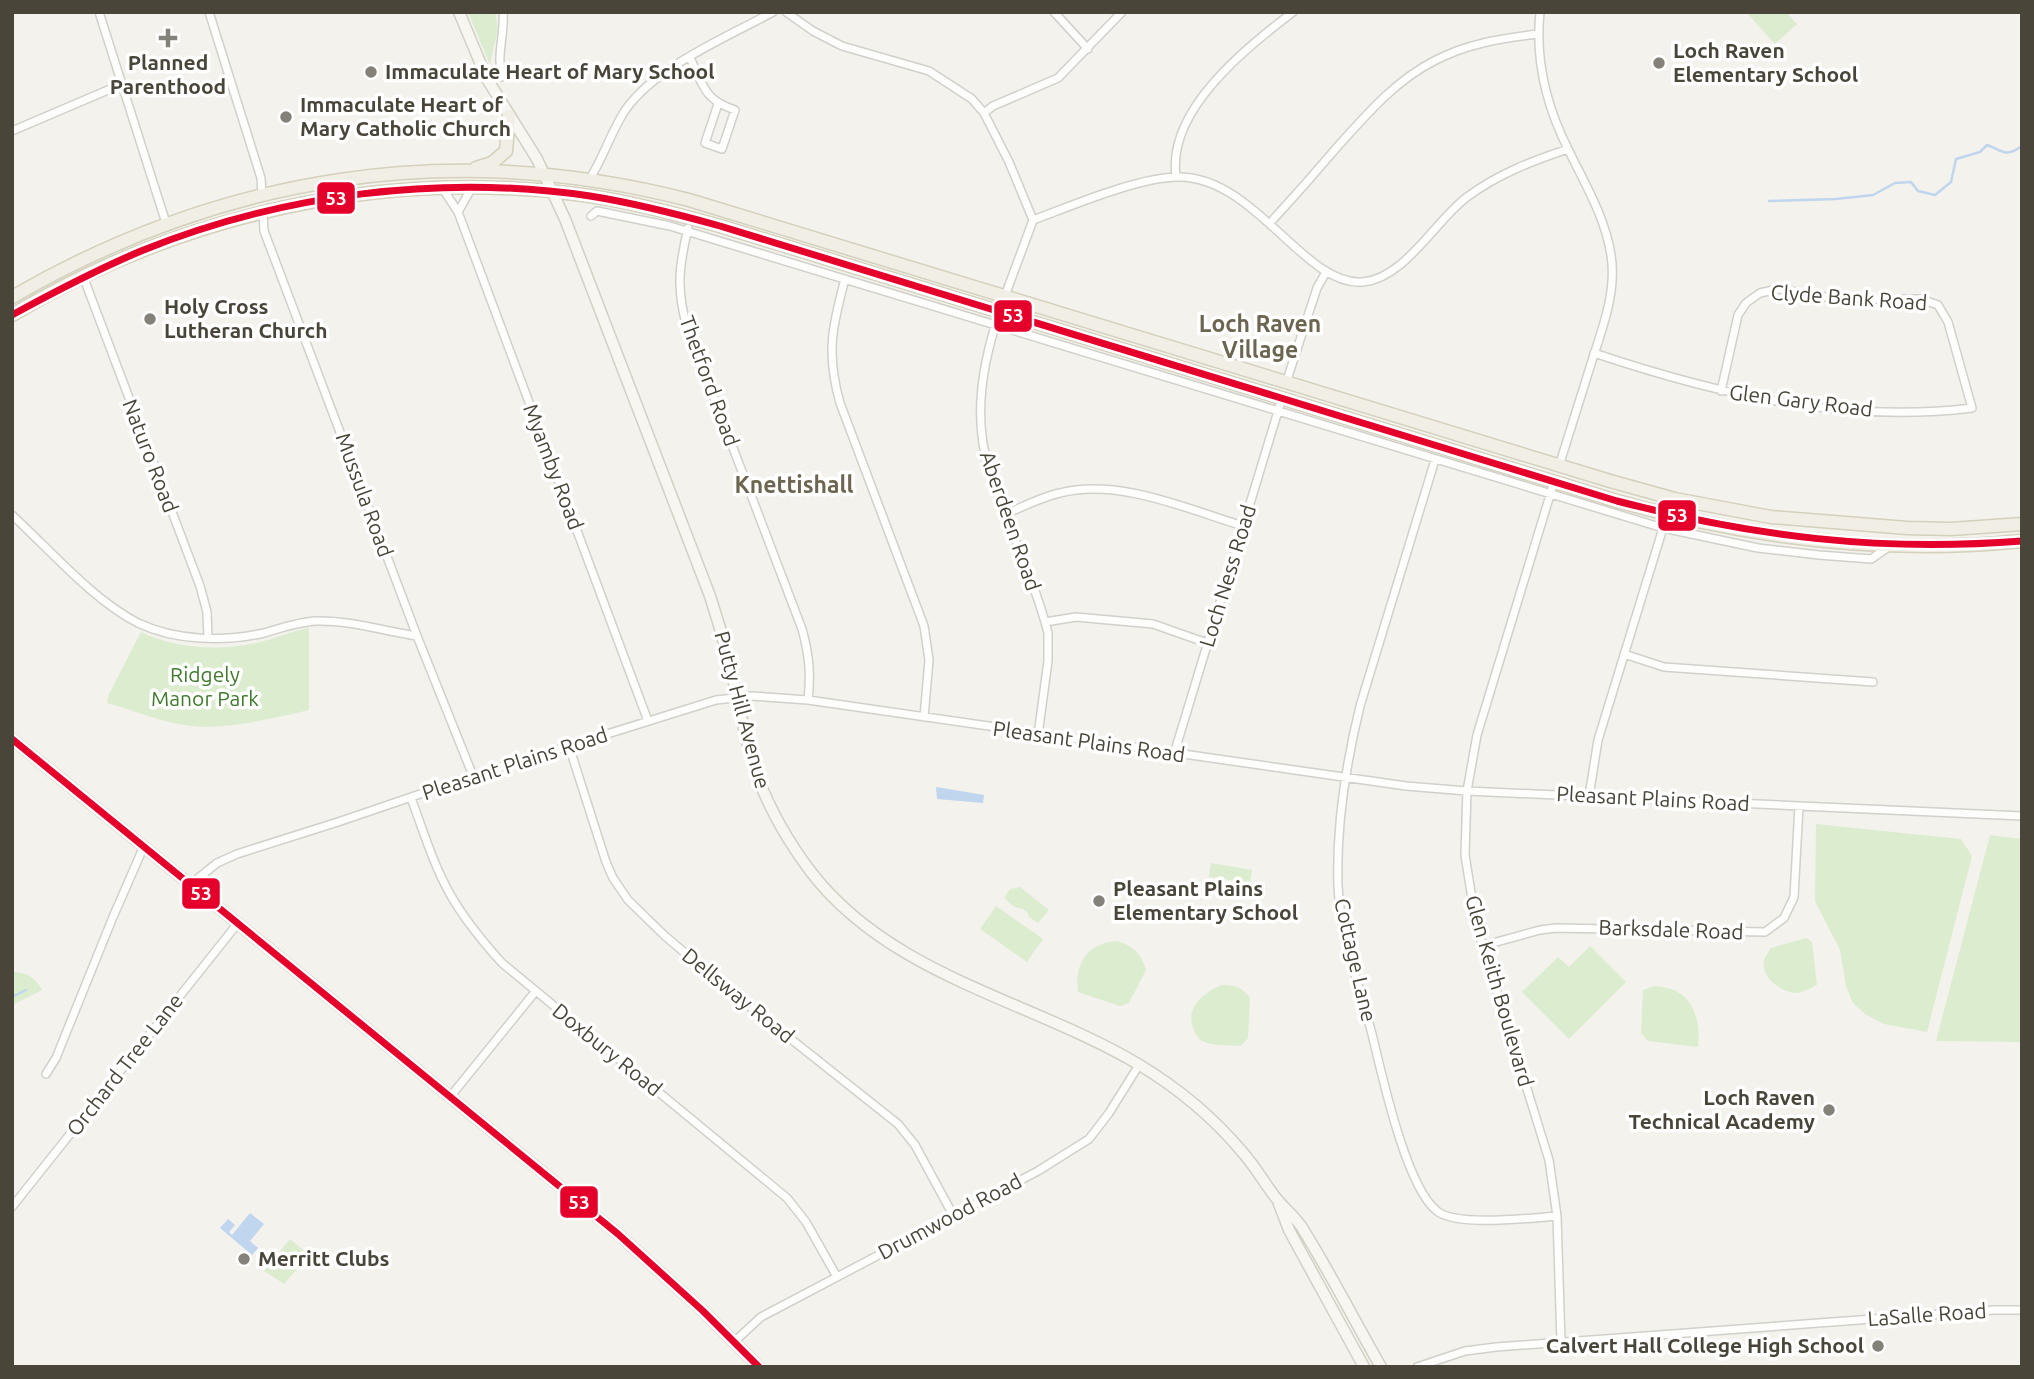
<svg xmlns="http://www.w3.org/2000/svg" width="2034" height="1379" font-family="Ubuntu,sans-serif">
<rect width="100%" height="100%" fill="#f3f2ed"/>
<path fill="#dceccf" d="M468 12H495L498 28 490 65Z
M1746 12H1786L1797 24 1775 44Z
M309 628V710C275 718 241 726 207 727 173 727 139 712 107 703L109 694 141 632C176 649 218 651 256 643 274 639 291 631 309 628Z
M1816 824 1961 839 1972 856 1927 1032 1884 1024 1865 1014 1853 1003 1846 986 1840 950 1815 901Z
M1990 835 2022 839V1042L1936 1041Z
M1211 863 1252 870 1250 883 1209 877Z
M1020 887 1049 910 1038 923 1029 917C1026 908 1023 910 1015 907 1011 905 1007 900 1004 898L1010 889Z
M996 906 1043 939 1027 962 980 929Z
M1806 938 1812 942 1817 985C1810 988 1803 993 1795 993 1783 992 1767 981 1764 969 1762 961 1767 954 1771 948Z
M1117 941C1133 946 1141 953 1146 970L1129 1003 1120 1006 1078 992C1074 964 1087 943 1117 941Z
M1590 946 1626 982 1569 1039 1522 992 1558 957 1569 967Z
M15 972C29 973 36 979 42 990L12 1005V973Z
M1221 985C1235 985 1242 987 1250 998L1248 1038 1241 1046C1230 1045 1212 1046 1202 1041 1197 1038 1194 1032 1193 1027 1185 1007 1205 992 1221 985Z
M1654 986C1691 988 1701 1014 1698 1047L1648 1041 1641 1033 1643 990Z
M290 1239 309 1255 284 1284 264 1271Z"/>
<path fill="#c0d5ee" d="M936 787 984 795 983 803 937 799Z
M250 1213 264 1224 250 1241 258 1248 252 1255 220 1228 228 1219 235 1225 229 1232 232 1235Z"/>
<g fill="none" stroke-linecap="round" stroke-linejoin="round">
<path stroke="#c0d5ee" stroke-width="2.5" d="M1769 201 1836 199 1873 195 1895 183 1911 182 1918 191 1935 195 1951 182 1956 159 1980 152 1987 145C2004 151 2005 158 2022 146
M12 997 26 990"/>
<defs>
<path id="street" d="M99 12 166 223
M209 12 261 178 262 195
M786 12 813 31 842 46 929 71 972 99 984 113 1009 162 1033 220
M1054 12 1088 49
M1540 12C1535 60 1547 108 1569 151 1585 184 1605 217 1611 255 1617 292 1602 329 1591 364 1580 398 1570 432 1559 466
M690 58C704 86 703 99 735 110L722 149 705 143 718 104
M502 77C496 55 505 34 503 12
M984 113 993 106 1058 78 1122 12
M12 131 122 84
M1176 176C1167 110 1246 48 1293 12
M589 180C604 157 611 131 626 109 657 66 727 37 773 12
M443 189 458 212 648 721
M458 212 471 189
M263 213 264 231 417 636 473 776
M591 216 597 211 670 226 1663 528 1758 548 1819 555 1871 559 1890 546
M1033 220C1071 206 1141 176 1180 177 1256 178 1305 287 1363 282 1405 278 1435 221 1467 197 1498 174 1532 161 1568 149
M1033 220C1005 300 961 386 990 472 1007 526 1034 578 1048 633V661L1038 735
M1270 223C1293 198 1316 172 1338 146 1367 114 1395 81 1434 61 1466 44 1502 38 1538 34
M688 228C679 267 676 288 687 327L802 629C809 654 811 674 808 700
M83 276 200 586 207 612 208 638
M845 279C832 327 826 354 840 403L924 626 929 660 924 717
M1594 353C1716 394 1843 424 1972 408L1948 322 1938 305 1921 299H1838L1778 289 1760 293 1746 303 1738 315 1721 391
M1286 383 1317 288 1326 272
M1435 460 1360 706C1346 764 1336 825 1338 885 1340 935 1359 985 1372 1034 1382 1075 1406 1187 1437 1211 1456 1227 1531 1218 1557 1216
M1554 482 1477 735 1467 791 1465 855 1476 924 1549 1160 1557 1216 1561 1342
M1005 514C1023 507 1041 497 1060 493 1119 478 1187 509 1243 526
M12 515C50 550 93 600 138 623 176 641 224 642 264 633 281 628 298 622 316 621 349 620 384 631 417 636
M1045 622 1076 617 1153 624 1207 643
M1624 654 1664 667 1873 682
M569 746 606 862 613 878 628 900 665 936 724 986 898 1124 915 1145 953 1215
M1174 754 1282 398
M1589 796 1598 740 1663 528
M411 798C423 830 433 864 450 894 464 919 483 942 502 963L787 1198 806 1222 837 1277
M191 884 217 863 237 854 338 822 473 776 716 700 752 696 808 700 1406 786 1467 791 2022 816
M1482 946 1540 930 1556 928 1765 932 1784 918 1794 897 1799 806
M46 1074 56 1058 113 917 144 846
M450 1097 535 992
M12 1207 238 923
M735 1341 761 1317 1038 1171 1089 1139 1109 1113 1139 1065
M1417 1367 1465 1351 1496 1347 1994 1310H2022"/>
<path id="secondary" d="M459 12 487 79 537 159 565 219 710 596C716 615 722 634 727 653 738 694 743 738 758 778 771 812 789 843 811 872 891 976 1030 1000 1138 1064 1178 1088 1215 1119 1244 1154 1256 1168 1265 1184 1276 1198 1284 1208 1294 1216 1301 1226 1330 1272 1354 1320 1381 1367
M12 739 618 1234 703 1311 759 1367
M1279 1204 1289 1230 1364 1367"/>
<path id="primary" d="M476 168 492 163 506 151 509 116
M12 297C223 175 451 139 689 200L1610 481 1675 499 1771 517 1907 528 1951 529 2022 524
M12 315C178 215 381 169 575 194 624 200 672 213 720 226L1617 501C1748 538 1885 555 2022 541"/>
</defs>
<use href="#street" stroke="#d1d0cb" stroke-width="10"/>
<use href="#secondary" stroke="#d2d0c4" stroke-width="13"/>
<use href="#primary" stroke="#d4d0bc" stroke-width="15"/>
<use href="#street" stroke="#fdfdfc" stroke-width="7"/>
<use href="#secondary" stroke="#f7f6f0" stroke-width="10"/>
<use href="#primary" stroke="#f1efe5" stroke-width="12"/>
<defs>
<path id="bus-1" d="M12 315C54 292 96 270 141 251 281 194 441 174 590 196 634 203 677 214 720 226L1617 501C1755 537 1879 552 2022 541
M12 739 618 1234 703 1311 759 1367"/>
</defs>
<use href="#bus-1" stroke="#fff" stroke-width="12"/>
<use href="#bus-1" stroke="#e4002b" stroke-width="7"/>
</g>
<g fill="#848278" stroke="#fff" stroke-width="2.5">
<path d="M164.5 27.5h7v7h7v7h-7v7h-7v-7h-7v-7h7z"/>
<circle cx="1659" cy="63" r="7"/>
<circle cx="371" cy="72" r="7"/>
<circle cx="286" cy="117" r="7"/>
<circle cx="150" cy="319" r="7"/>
<circle cx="1099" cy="901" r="7"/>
<circle cx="1829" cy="1110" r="7"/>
<circle cx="244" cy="1259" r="7"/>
<circle cx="1878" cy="1346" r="7"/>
</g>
<g text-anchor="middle" stroke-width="7" stroke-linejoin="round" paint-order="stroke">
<g font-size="21" font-weight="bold" fill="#494539" stroke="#fff" text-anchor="start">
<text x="1673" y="58">Loch Raven<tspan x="1673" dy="24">Elementary School</tspan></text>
<text x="168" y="70" text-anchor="middle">Planned<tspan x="168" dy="24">Parenthood</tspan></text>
<text x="385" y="79">Immaculate Heart of Mary School</text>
<text x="300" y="112">Immaculate Heart of<tspan x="300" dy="24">Mary Catholic Church</tspan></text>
<text x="164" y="314">Holy Cross<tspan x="164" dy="24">Lutheran Church</tspan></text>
<text x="1113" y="896">Pleasant Plains<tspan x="1113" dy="24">Elementary School</tspan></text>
<text x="1815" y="1105" text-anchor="end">Loch Raven<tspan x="1815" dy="24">Technical Academy</tspan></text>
<text x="258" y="1266">Merritt Clubs</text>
<text x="1864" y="1353" text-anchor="end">Calvert Hall College High School</text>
</g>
<g font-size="21" fill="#494539" stroke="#fff">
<text transform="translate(1849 298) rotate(4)" y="7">Clyde Bank Road</text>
<text transform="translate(709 381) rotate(70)" y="7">Thetford Road</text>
<text transform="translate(1801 401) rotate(7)" y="7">Glen Gary Road</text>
<text transform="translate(150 456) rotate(69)" y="7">Naturo Road</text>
<text transform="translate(553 467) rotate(69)" y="7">Myamby Road</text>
<text transform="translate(364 495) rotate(70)" y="7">Mussula Road</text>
<text transform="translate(1010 521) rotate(71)" y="7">Aberdeen Road</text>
<text transform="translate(1228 576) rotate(-73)" y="7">Loch Ness Road</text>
<text transform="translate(742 710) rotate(75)" y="7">Putty Hill Avenue</text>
<text transform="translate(1089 742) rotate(8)" y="7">Pleasant Plains Road</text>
<text transform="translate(515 764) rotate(-18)" y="7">Pleasant Plains Road</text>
<text transform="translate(1653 799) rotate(3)" y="7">Pleasant Plains Road</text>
<text transform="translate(1671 930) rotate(2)" y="7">Barksdale Road</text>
<text transform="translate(1355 960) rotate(77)" y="7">Cottage Lane</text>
<text transform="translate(1499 991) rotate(74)" y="7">Glen Keith Boulevard</text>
<text transform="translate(738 996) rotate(39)" y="7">Dellsway Road</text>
<text transform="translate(607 1050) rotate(39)" y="7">Doxbury Road</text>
<text transform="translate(125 1065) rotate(-52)" y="7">Orchard Tree Lane</text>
<text transform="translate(950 1217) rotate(-28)" y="7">Drumwood Road</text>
<text transform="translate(1927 1315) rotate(-4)" y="7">LaSalle Road</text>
</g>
<g font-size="21" fill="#3f7a2d" stroke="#fff">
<text x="205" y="682">Ridgely<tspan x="205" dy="24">Manor Park</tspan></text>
</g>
<g font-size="23" font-weight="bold" fill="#6c6550" stroke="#fff">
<text x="1260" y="332">Loch Raven<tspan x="1260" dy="26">Village</tspan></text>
<text x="794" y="493">Knettishall</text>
</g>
</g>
<g stroke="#fff" stroke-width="2.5">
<rect x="316" y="181" width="40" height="34" rx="7" fill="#e4002b"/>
<rect x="993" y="299" width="40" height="34" rx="7" fill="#e4002b"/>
<rect x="1657" y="499" width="40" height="33" rx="7" fill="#e4002b"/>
<rect x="181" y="877" width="40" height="33" rx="7" fill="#e4002b"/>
<rect x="559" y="1185" width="40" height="34" rx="7" fill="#e4002b"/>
</g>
<g font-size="19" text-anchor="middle" font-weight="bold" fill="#fff">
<text x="336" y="205">53</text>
<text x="1013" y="322">53</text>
<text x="1677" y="522">53</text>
<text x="201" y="900">53</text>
<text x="579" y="1209">53</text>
</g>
<rect width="2034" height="1379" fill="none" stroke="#494539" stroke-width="28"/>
</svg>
